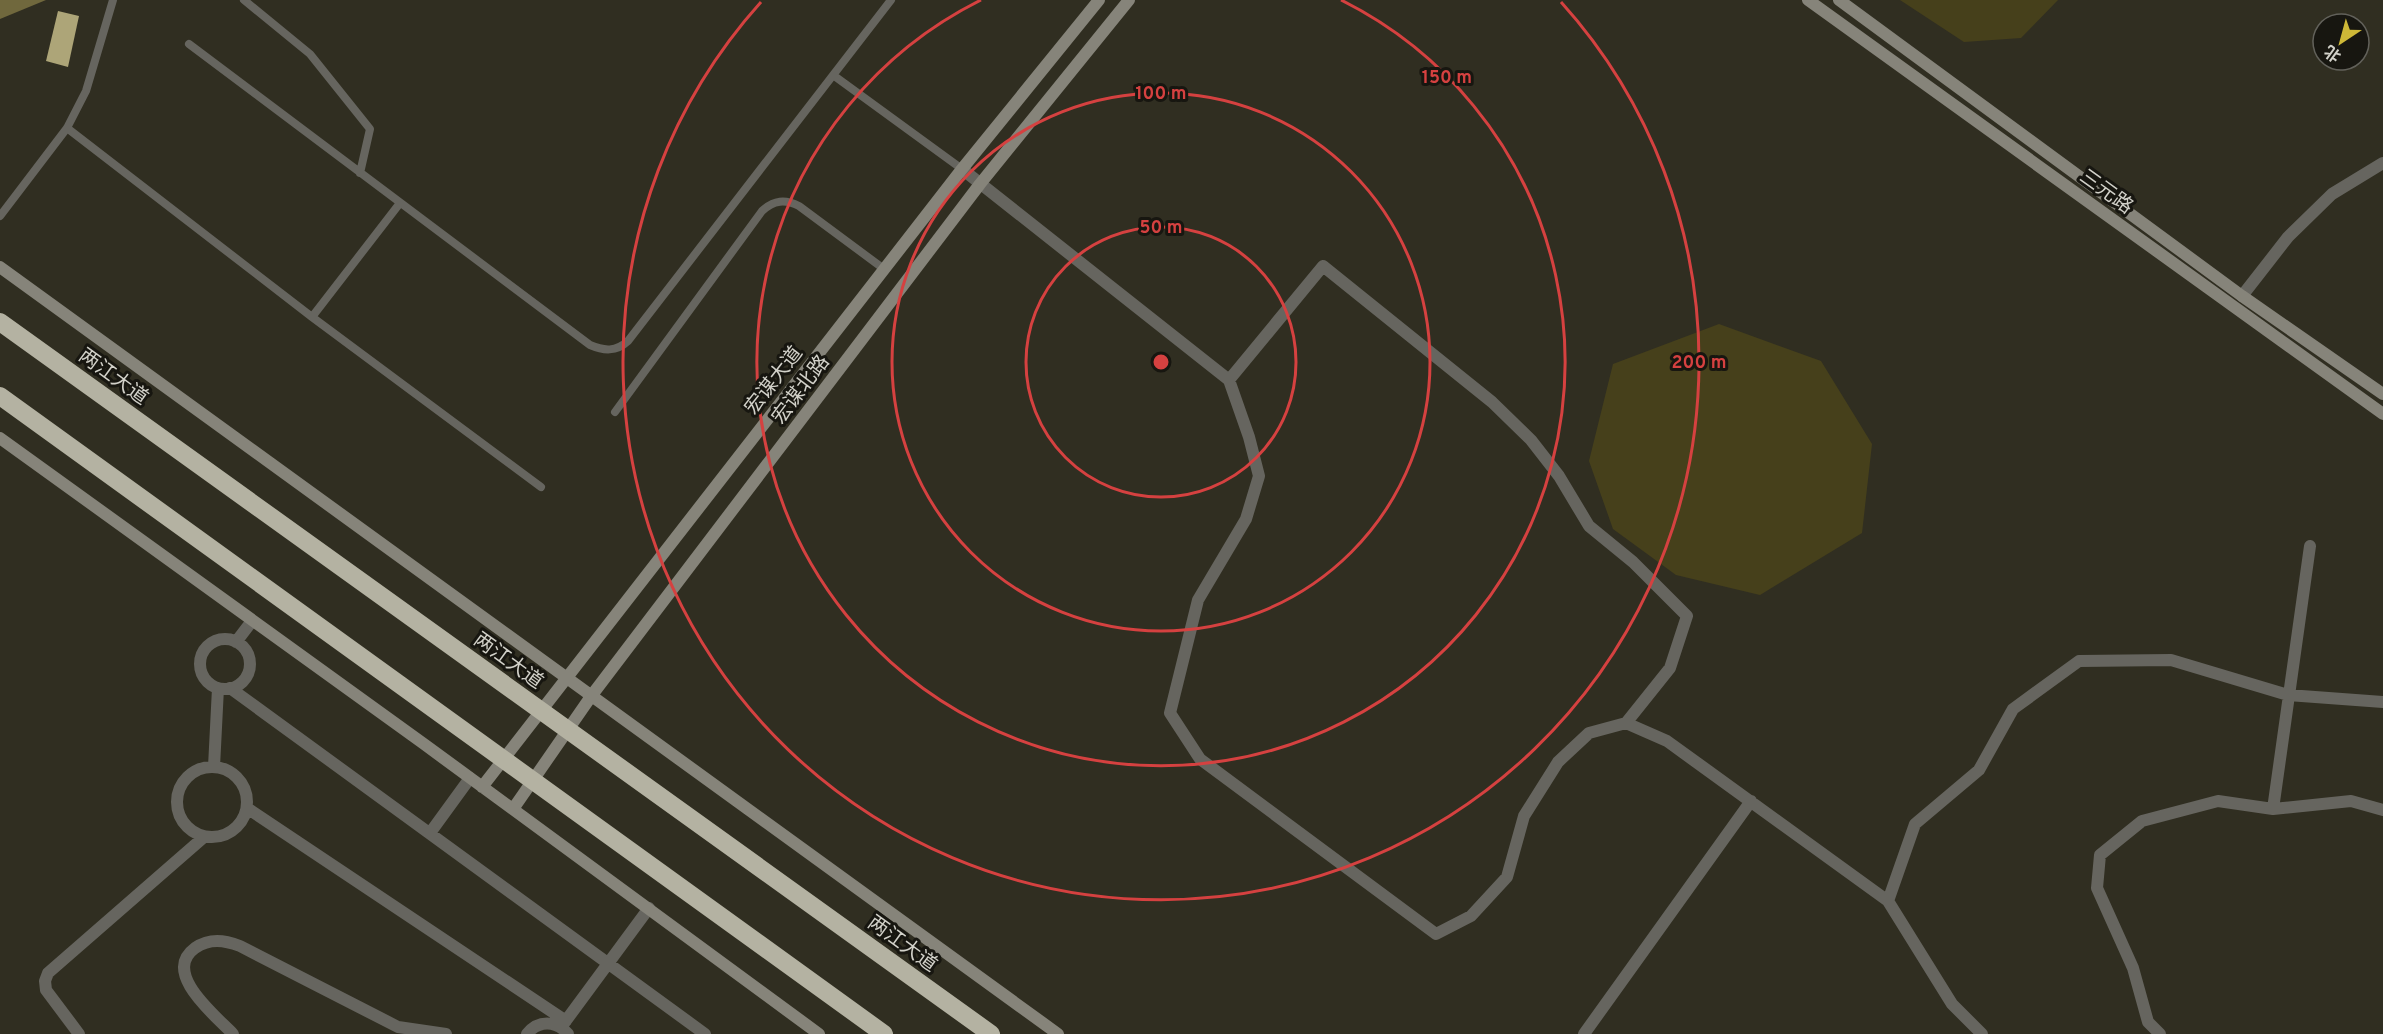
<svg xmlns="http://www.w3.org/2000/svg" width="2383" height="1034" font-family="Overpass,'Noto Sans SC',sans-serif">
<rect width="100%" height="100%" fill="#302e21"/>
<path fill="#46401b" d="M1900 0H2058L2021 38 1964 42Z
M1719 324 1821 361 1872 444 1862 533 1760 595 1676 575 1613 529 1589 461 1613 364Z"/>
<path fill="#70683d" d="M0 0H46L0 19Z"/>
<path fill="#ada578" d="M58 11 79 16 68 67 46 61Z"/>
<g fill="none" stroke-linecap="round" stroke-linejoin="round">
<path stroke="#66655f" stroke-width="8" d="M244 0 310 54 370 129 360 173
M189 44 590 345C604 351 616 352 628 341L891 0
M833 75 962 169
M67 128 312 317 541 487
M0 216 67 128 86 91 113 0
M312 317 400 203
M615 412 762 211C774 200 785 199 799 206L884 269"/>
<path stroke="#66655f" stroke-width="12" d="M962 169 1229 380 1249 437 1259 476 1246 519 1198 600 1170 713 1200 759 1436 934 1471 916 1507 877 1524 816 1558 762 1589 733 1626 723 1667 741 1888 901
M2242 296 2288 237 2332 194 2383 163
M1229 380 1323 266 1492 402 1531 440 1559 476 1589 526 1633 562 1687 616 1670 668 1626 723
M200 664a25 25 0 1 1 50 0a25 25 0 1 1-50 0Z
M236 642 252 621
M230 688 705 1034
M177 802a35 35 0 1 1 70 0a35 35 0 1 1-70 0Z
M214 767 218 688
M247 808 566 1021
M2273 809 2310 546
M430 833 470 778
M562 1026 649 908
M79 1034 46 990 45 981 48 973 204 837
M233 1034C216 1016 161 973 195 948 210 938 224 940 240 946L398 1027 446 1034
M527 1034C538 1020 556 1020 568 1034
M1584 1034 1751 801
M1982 1034 1952 1004 1888 901 1915 824 1979 770 2013 709 2079 661 2171 660 2288 695 2383 702
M2160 1034 2148 1022 2133 968 2097 888 2100 855 2142 821 2218 801 2273 809 2351 801 2383 810"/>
<path stroke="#86847a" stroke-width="12" d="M1808 0 2383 414
M1839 0 2242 296 2383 394
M0 267 1058 1034
M0 438 424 744 819 1034
M482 787 962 169 1099 0
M513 809 592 695 980 184 1129 0"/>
<path stroke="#b4b2a2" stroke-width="18" d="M0 322 991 1034
M0 396 884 1034"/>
</g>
<g fill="none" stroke="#d54140" stroke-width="3">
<circle cx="1161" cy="362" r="135"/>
<circle cx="1161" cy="362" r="269"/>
<path d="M1341 0A404 404 0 1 1 981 0"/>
<path d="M1561 2A538 538 0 1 1 761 2"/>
</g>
<g text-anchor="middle" stroke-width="6" stroke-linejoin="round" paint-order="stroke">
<g font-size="20" fill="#d2d1c9" stroke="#171610">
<text transform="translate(2107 191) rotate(36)" y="7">三元路</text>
<text transform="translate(114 376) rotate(36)" y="7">两江大道</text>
<text transform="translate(773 380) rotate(-52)" y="7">宏谋大道</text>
<text transform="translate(800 389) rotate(-53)" y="7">宏谋北路</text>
<text transform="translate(509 660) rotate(36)" y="7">两江大道</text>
<text transform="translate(903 943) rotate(36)" y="7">两江大道</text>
</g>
</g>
<circle cx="1161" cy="362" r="9" fill="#d54140" stroke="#171610" stroke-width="3"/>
<g font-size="18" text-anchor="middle" font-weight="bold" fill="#d54140" stroke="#171610" stroke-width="6" stroke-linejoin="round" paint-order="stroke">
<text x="1447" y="83">150 m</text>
<text x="1161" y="99">100 m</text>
<text x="1161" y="233">50 m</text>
<text x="1699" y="368">200 m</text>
</g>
<g transform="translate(2341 42) rotate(216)"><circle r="28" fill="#171610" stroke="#62615a" stroke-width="1.5"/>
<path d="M0-4.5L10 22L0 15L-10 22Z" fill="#ceb837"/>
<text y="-9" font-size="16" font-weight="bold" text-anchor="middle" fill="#d2d1c9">北</text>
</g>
</svg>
